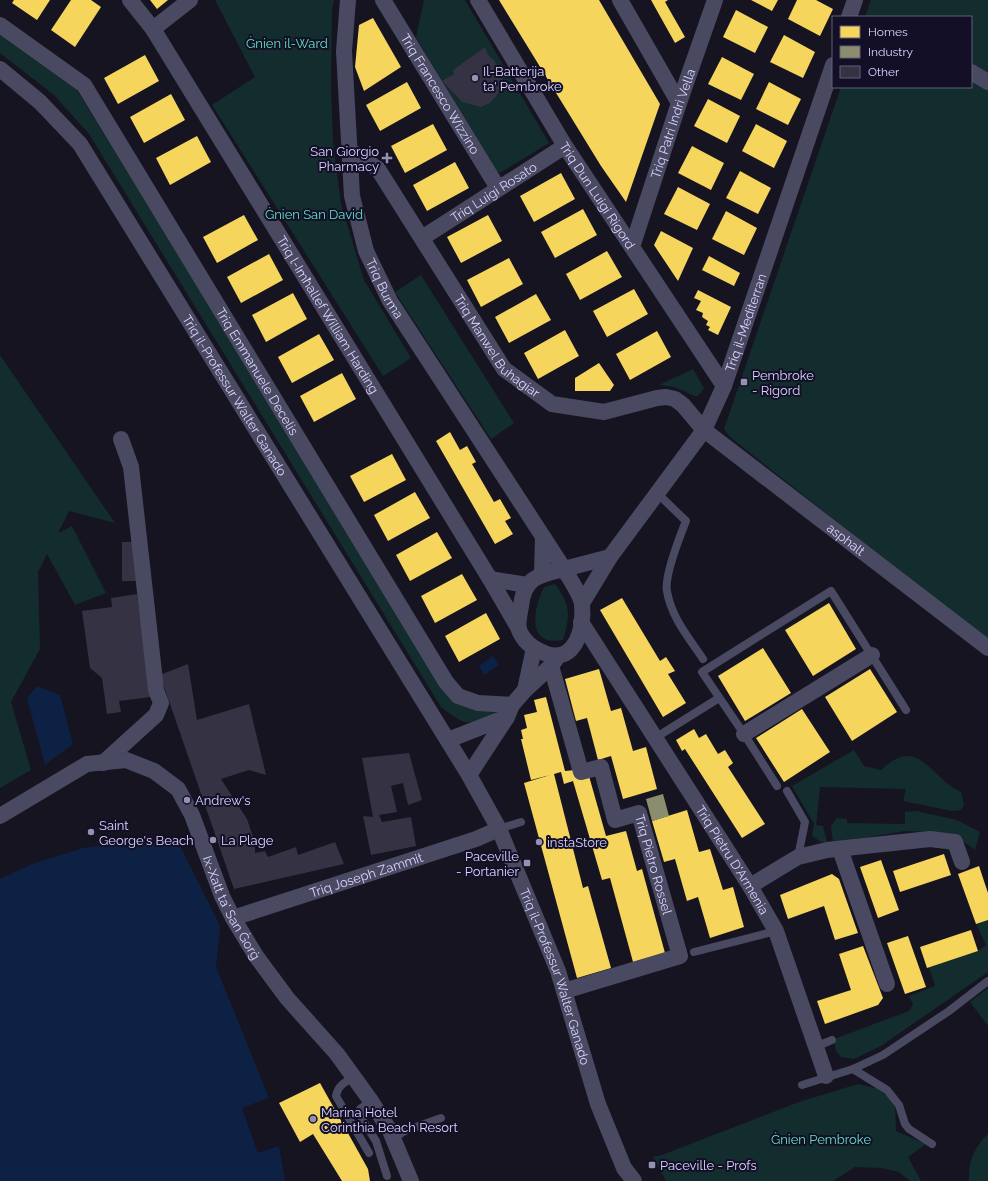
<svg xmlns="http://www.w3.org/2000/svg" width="988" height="1181" font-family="Raleway,sans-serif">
<rect width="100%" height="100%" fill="#161421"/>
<path fill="#132c2d" d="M215 0H334L332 11 331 88 333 143 341 204 364 280 411 358 383 376 212 105 255 77Z
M424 0H465L549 143 500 173 494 169 416 37Z
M871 0H988V642L730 437 724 429 841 87H971V17H865Z
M0 33 75 87 450 695 461 705 497 713C470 727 465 726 441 707L89 134 54 95 0 53Z
M421 275 514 423 491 439 395 292Z
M0 355 115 523 69 511 58 533 72 526 106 593 75 605 47 554 38 572 40 649 11 702 31 770 0 788Z
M693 369 704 388 698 396H694L675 387 659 385Z
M555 584C570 605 571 615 563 640 526 647 533 609 544 587Z
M854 750 864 766 881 770C919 735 927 775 961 792L964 805 961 810 952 811 903 801 906 789 820 787 816 825 823 826 827 842H821L812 836 814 824 792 786Z
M916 811 957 820 980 832 975 850 952 833 905 831 833 843 831 826 837 818 847 819V823L905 824V812Z
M988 920V972L881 1046 854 1059 841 1057 836 1051 834 1039 909 1011 913 1005 909 996 935 986 929 967 978 951 986 945 976 924Z
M988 988V1026L970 1002Z
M858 1084 879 1089 895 1104 896 1131 926 1144 908 1157 921 1181H910L899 1172 881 1168 855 1167 833 1181H666L653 1157 662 1155 799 1102Z
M988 1134V1181H969C968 1162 974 1147 988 1134Z"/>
<path fill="#0d2144" d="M493 656 499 665 484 675 479 666Z
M37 686 60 695 73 744 45 765 27 698Z
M127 842 179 844 220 926 216 967 269 1098 242 1108 258 1153 279 1146 285 1181H0V879L32 864 83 848Z"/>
<path fill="#f6d55c" d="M14 0H50L37 20 12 3Z
M71 0H91L101 7 75 47 51 30Z
M150 0H168L157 9Z
M499 0H599L660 104 626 202 601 166Z
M651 0H668L665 2 685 37 675 43Z
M751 0H778L772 11Z
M797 0H816L833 9 820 36 788 19Z
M736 10 768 27 755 53 723 37Z
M373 18 401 67 364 91 355 67 359 25Z
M784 35 815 52 803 78 770 62Z
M145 55 159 81 118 104 104 78Z
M722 57 754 74 741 100 708 84Z
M407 82 421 108 380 131 366 105Z
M769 82 801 99 788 125 756 109Z
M171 94 185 120 144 143 130 117Z
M708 99 740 116 727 143 694 126Z
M433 124 447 150 405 173 391 146Z
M756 124 787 141 774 168 742 151Z
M197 136 211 162 170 185 156 158Z
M692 146 724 163 711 190 678 173Z
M455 162 469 188 427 211 413 185Z
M740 171 771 188 758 214 726 198Z
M561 173 575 199 534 222 520 196Z
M678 187 710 204 697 230 664 214Z
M583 209 597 235 555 258 541 232Z
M726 211 757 228 744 255 712 239Z
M244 215 258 240 217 263 203 237Z
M488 215 502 241 461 263 447 237Z
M661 231 693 248 678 281 654 245Z
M607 251 622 277 580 300 566 274Z
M269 254 283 280 241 303 227 277Z
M709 256 740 273 734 286 702 270Z
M509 258 523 284 481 307 467 280Z
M634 289 648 314 607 337 593 311Z
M698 290 731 307 718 335 708 330 710 327 706 325 708 321 702 317 703 313 696 310 701 301 694 298Z
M293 293 307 319 266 342 252 315Z
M536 294 551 320 509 343 495 317Z
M565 330 579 356 538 379 524 353Z
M657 331 671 357 630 380 616 354Z
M319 334 334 360 292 383 278 357Z
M599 363 614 385 610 391H575V378Z
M342 373 356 399 314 422 300 396Z
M450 432 460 450 467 446 476 462 472 464 494 502 500 499 511 518 505 521 513 534 495 544 436 441Z
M392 454 406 480 364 502 350 476Z
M415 492 430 518 388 541 374 515Z
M437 532 452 558 410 581 396 555Z
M462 574 477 600 435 623 421 596Z
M622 598 660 661 666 657 675 671 668 674 686 703 663 717 600 610Z
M829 603 856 649 813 676 785 630Z
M486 613 500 639 459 662 445 636Z
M763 648 791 693 745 721 718 676Z
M599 669 611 711 621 708 633 751 646 747 657 789 623 799 611 756 598 760 587 718 576 721 565 679Z
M870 669 897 712 852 741 825 697Z
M546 697 565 771 575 770 578 779 589 776 606 836 626 831 637 871 642 869 665 953 633 962 610 878 602 880 573 781 564 784 561 772 554 774 583 888 588 886 611 968 577 978 524 783 550 775 531 780 521 739H523L521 730 527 728 524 715 537 712 534 700Z
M802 709 830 752 784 782 756 738Z
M694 729 699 738 706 734 718 754 725 750 733 763 728 767 765 824 742 838 685 749 682 751 676 740Z
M687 810 699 852 710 849 723 890 733 887 744 927 710 938 698 897 687 901 675 859 664 862 652 821Z
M944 854 951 875 900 892 893 871Z
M881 860 899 910 878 918 860 867Z
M979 866 988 893V920L976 924 958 874Z
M832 874 839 879 858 933 835 940 824 906 788 919 780 895Z
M971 930 978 951 927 968 920 947Z
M908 936 926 987 905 994 887 943Z
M863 946 883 998 878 1005 825 1024 817 1001 851 990 839 954Z
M320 1083 368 1169 370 1181H342L313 1134 300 1142 279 1103Z"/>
<path fill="#8c8c6e" d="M663 794 669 816 652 821 646 799Z"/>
<path fill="#343243" d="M485 47 488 55 495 61 503 82 497 95 490 103 481 107 462 102 442 81 454 74 453 70Z
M122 542H135L136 581H122Z
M137 594 151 697 119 701 121 712 107 714 102 678 90 668 82 611 112 607 111 598Z
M188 664 197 720 249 704 266 775 249 770 221 779 247 819 255 843V853L265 851 268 857 296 847 298 855 335 842 344 864 234 889 160 675Z
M409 753 422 800 408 805 403 783 391 786 397 812 379 815 382 822 411 817 416 846 371 855 363 816 373 817 362 758Z"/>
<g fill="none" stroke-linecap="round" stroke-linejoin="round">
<path stroke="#4a4962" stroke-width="8" d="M658 494 686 521C680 536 664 576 667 591 671 617 689 638 703 659
M655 738 719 698
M777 786 744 734 702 672 831 591 906 710
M787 791 805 822 798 857
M499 829 521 822
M694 952 776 931
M815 1047 832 1040
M853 1069 887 1090 899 1105 905 1124 909 1129 932 1144
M355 1077C345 1082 338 1085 336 1096L369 1153
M802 1085 853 1069 883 1055 949 1011 988 981
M371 1101 360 1109 362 1119 376 1141 387 1176
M393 1138 405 1131 441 1118"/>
<g stroke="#4a4962" stroke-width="16">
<path id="s1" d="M130 0 153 29 490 579 519 629"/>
<path id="s2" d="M348 0 344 51 352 196 366 251 390 301 564 569 610 557"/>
<path id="s3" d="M383 0 498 188"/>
<path id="s4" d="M478 0 565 146 724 386"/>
<path d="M620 0 679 103"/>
<path d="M849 17 855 0"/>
<path id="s5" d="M0 25 84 85 446 682 458 696 478 703 512 705"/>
<path d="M153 29 190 0"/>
<path id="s6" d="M0 69 40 102 80 144 469 775 499 829 558 971 598 1104 624 1168 634 1181"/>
<path d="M971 72 988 82"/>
<path id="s7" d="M349 150 378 169 504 369 552 404 604 412 657 398 666 397 675 399 683 405 704 430 988 648"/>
<path id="s8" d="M422 238 565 146"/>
<path id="s9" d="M632 247 679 103 715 0"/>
<path d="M564 569C569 578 581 595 582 604 585 631 573 669 540 651 531 647 523 640 519 630 517 624 520 613 521 606 524 577 539 575 564 569Z"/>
<path d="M542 574 543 537"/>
<path d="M490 579 527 585"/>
<path id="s10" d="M582 603 610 557 704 430 724 386 833 65"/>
<path id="s11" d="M581 622 750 886 776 931 826 1076"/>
<path id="s12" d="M551 666 581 772 601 767 615 820 639 813 680 956 564 991"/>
<path d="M525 690 534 648"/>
<path d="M744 734 872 655"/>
<path d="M448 740 507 717"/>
<path d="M103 763 156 715 161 703 156 690 131 467 121 439"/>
<path d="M469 775 507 717 512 705 525 690 551 666 556 659"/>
<path id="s13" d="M0 816 87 764 126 760 154 771 178 789 192 815 222 896 233 918 256 956 287 998 337 1054 371 1101 390 1131 411 1181"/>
<path d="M840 849 887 984"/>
<path d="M750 886 798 857 827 850 930 839 955 842 962 862"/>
<path id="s14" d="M233 918 476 839 499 829"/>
</g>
</g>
<g fill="#9591b1" stroke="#130f26" stroke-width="1.5">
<circle cx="475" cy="78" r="4"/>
<path d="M385 152h4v4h4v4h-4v4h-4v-4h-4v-4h4z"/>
<rect x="740" y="378" width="8" height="8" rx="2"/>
<circle cx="187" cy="800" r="4"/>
<circle cx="91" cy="832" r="4"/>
<circle cx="213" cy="840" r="4"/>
<circle cx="539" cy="842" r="4"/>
<rect x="523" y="859" width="8" height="8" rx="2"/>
<circle cx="313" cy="1119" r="4"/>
<rect x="648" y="1161" width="8" height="8" rx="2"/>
</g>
<g text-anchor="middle" stroke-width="4" stroke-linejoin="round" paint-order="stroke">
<g font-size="13" fill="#5fe0c0" stroke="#130f26">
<text x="287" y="48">Ġnien il-Ward</text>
<text x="314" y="219">Ġnien San David</text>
<text x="821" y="1144">Ġnien Pembroke</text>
</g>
<g font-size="13" fill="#d9d4ff" stroke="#130f26" text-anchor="start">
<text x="483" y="76">Il-Batterija<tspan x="483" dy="15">ta' Pembroke</tspan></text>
<text x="379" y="156" text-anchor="end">San Giorgio<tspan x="379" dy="15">Pharmacy</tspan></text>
<text x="752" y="380">Pembroke<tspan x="752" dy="15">- Rigord</tspan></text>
<text x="195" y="805">Andrew's</text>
<text x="99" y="830">Saint<tspan x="99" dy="15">George's Beach</tspan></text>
<text x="221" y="845">La Plage</text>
<text x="547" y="847">instaStore</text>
<text x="519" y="861" text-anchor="end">Paceville<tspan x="519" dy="15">- Portanier</tspan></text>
<text x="321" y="1117">Marina Hotel<tspan x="321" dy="15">Corinthia Beach Resort</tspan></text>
<text x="660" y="1170">Paceville - Profs</text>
</g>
<g font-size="13" fill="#d9d4ff" stroke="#130f26">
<text dy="5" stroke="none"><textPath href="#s3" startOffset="110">Triq Francesco Wizzino</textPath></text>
<text dy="5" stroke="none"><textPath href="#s9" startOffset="130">Triq Patri Indrì Vella</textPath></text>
<text dy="5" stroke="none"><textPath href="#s8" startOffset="85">Triq Luigi Rosato</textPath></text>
<text dy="5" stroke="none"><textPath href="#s4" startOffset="229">Triq Dun Luigi Rigord</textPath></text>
<text dy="5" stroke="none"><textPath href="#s2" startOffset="295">Triq Burma</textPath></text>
<text dy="5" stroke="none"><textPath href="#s1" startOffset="372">Triq l-Imħallef William Harding</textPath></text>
<text dy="5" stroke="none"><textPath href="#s10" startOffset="327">Triq il-Mediterran</textPath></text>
<text dy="5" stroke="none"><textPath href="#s7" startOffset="249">Triq Manwel Buhagiar</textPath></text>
<text dy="5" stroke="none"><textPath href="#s5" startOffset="438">Triq Emmanuele Decelis</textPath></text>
<text dy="5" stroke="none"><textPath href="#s6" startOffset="405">Triq il-Professur Walter Ganado</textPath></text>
<text dy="5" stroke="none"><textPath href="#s7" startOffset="678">asphalt</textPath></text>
<text dy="5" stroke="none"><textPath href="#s11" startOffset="282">Triq Pietru D'Armenia</textPath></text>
<text dy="5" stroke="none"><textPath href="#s12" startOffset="264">Triq Pietro Rossel</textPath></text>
<text dy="5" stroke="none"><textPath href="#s14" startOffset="140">Triq Joseph Zammit</textPath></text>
<text dy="5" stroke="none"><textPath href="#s13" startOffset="331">Ix-Xatt ta' San Ġorġ</textPath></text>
<text dy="5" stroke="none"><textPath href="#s6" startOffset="1071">Triq il-Professur Walter Ganado</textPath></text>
</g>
</g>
<rect x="832" y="16" width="140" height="72" fill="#130f26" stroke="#625e7d"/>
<rect x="840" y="26" width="20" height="12" fill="#f6d55c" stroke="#625e7d"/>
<text x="868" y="36" font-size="12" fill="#d9d4ff">Homes</text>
<rect x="840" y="46" width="20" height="12" fill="#8c8c6e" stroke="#625e7d"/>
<text x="868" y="56" font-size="12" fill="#d9d4ff">Industry</text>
<rect x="840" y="66" width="20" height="12" fill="#343243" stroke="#625e7d"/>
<text x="868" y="76" font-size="12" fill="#d9d4ff">Other</text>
</svg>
